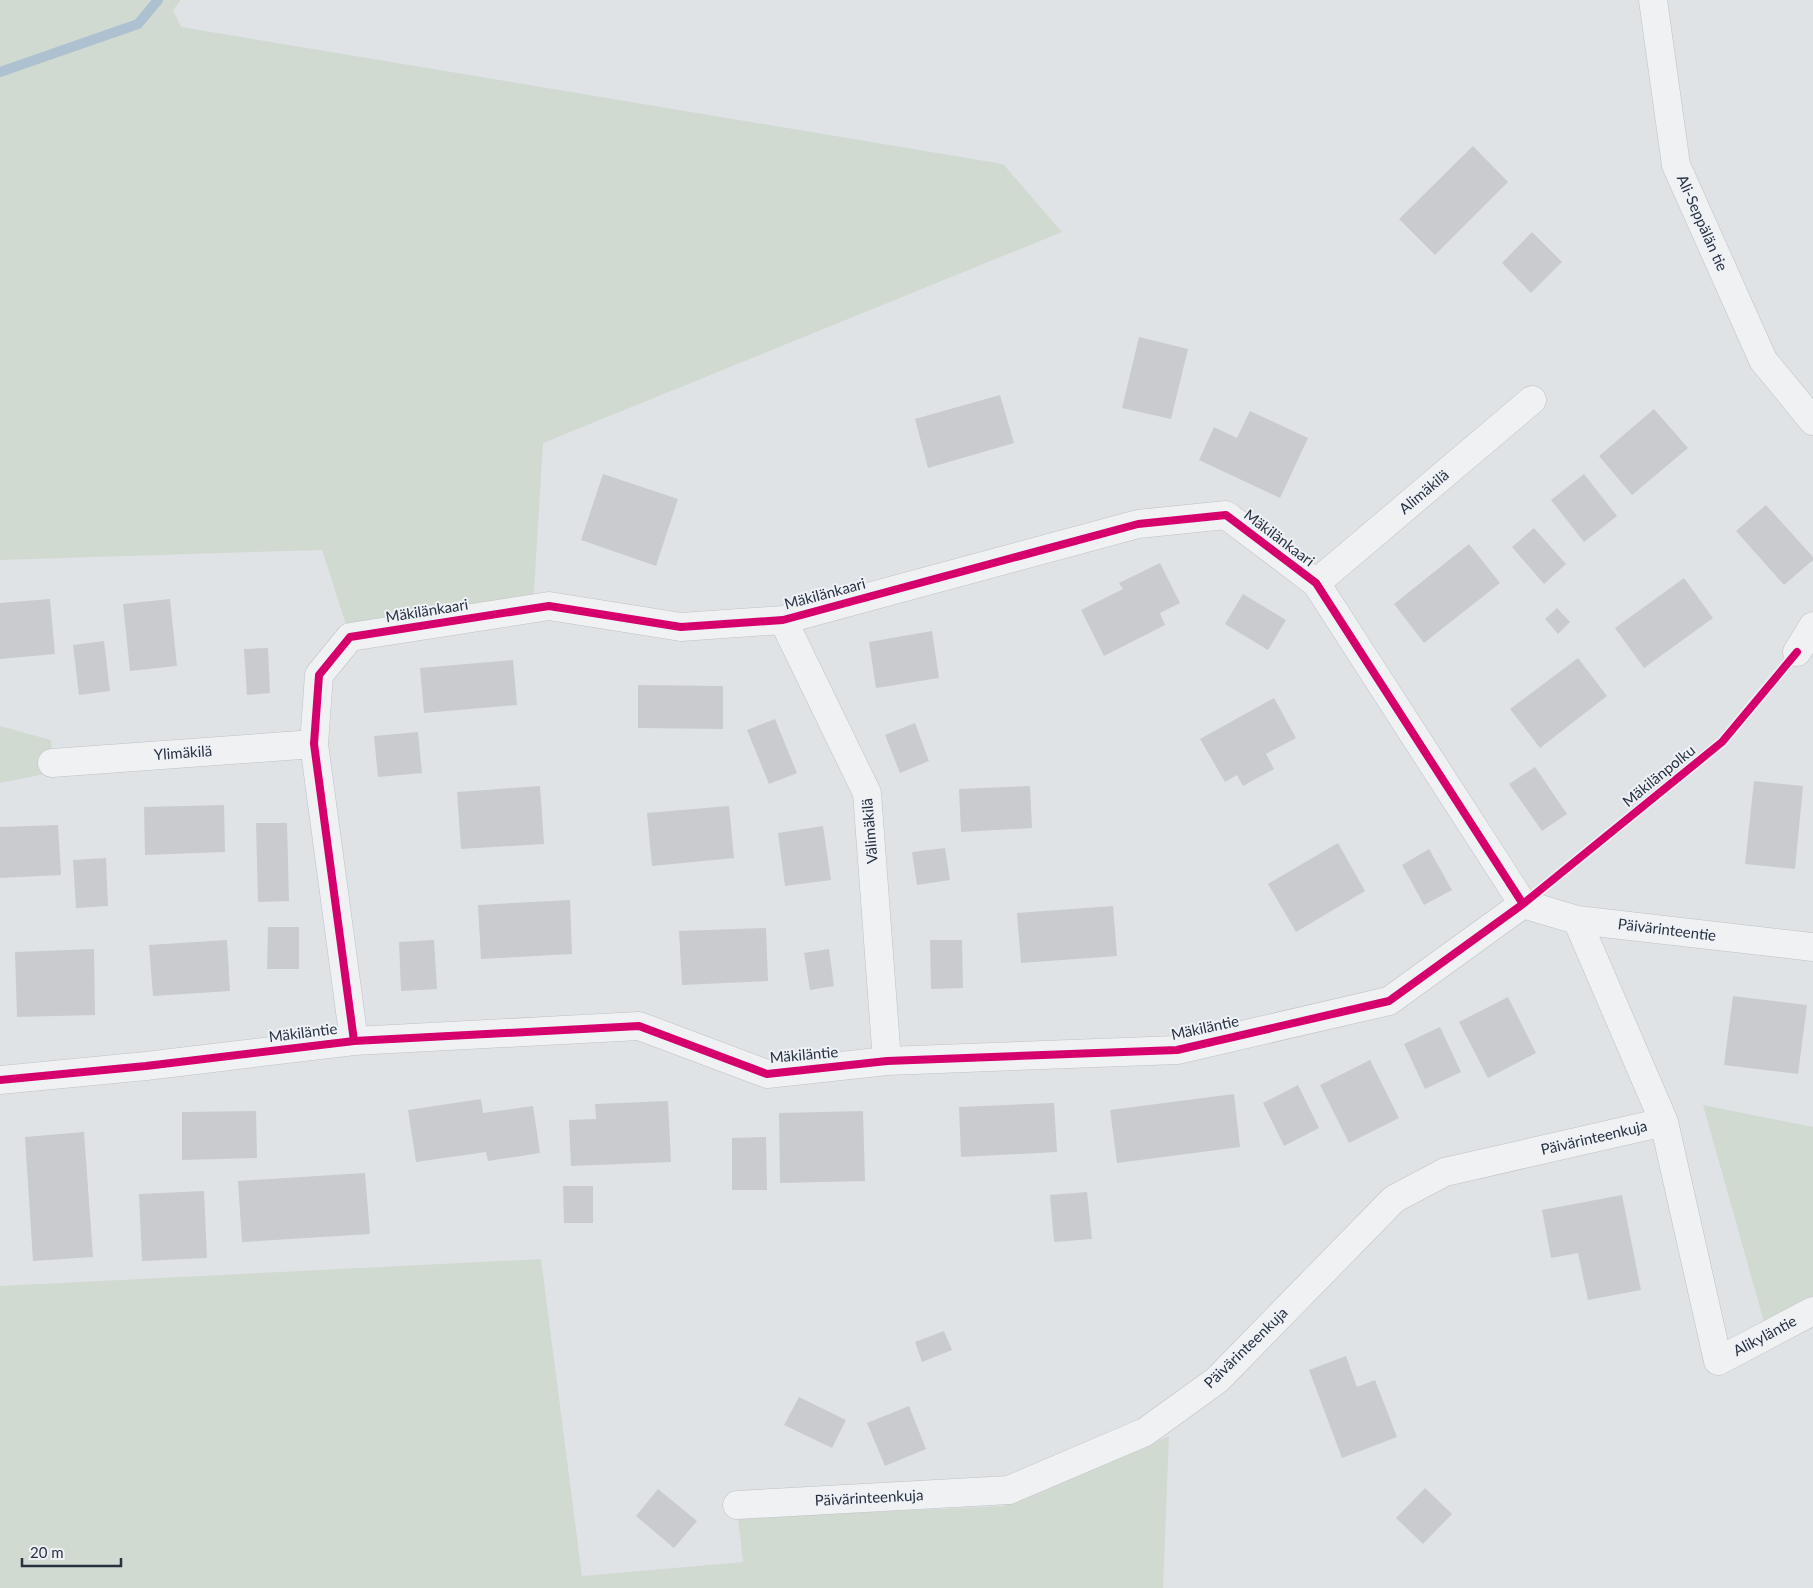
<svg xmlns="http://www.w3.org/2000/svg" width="1813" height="1588" font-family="Lato,sans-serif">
<rect width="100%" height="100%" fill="#e0e3e6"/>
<path fill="#d1dad1" d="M0 0H181L173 10 181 27 1003 164 1062 232 543 443 533 608 350 637 322 550 0 560Z
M0 726 51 740 52 763 50 773 0 783Z
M1703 1105 1813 1127V1298L1764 1322Z
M541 1259 582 1576 743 1562 738 1518 1003 1506 1169 1436 1163 1588H0V1286Z"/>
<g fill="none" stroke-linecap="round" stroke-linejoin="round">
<path stroke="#aec1d1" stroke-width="10" d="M0 72 138 24 158 0"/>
</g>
<path fill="#c9cbce" d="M1473 146 1508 182 1435 255 1399 219Z
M1532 232 1562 262 1531 293 1502 263Z
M1139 337 1188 349 1171 419 1122 408Z
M1000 395 1014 443 928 468 915 419Z
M1654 409 1688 448 1632 495 1599 456Z
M1250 411 1308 438 1280 498 1199 460 1214 427 1237 438Z
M603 474 678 499 656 566 581 540Z
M1584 474 1617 516 1584 542 1551 500Z
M1766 505 1813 557V560L1784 585 1736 531Z
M1534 528 1566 564 1544 584 1512 547Z
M1469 544 1500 583 1424 643 1394 604Z
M1160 563 1180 603 1160 613 1165 625 1104 656 1081 610 1123 589 1119 583Z
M1684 578 1713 618 1644 668 1615 628Z
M1243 594 1286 620 1268 650 1225 624Z
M50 599 55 654 0 659V603Z
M170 599 177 666 130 671 123 604Z
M1557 608 1570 622 1558 634 1545 619Z
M932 631 939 678 876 688 869 642Z
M104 641 110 691 79 695 73 645Z
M268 648 270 693 247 695 244 649Z
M1578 658 1607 696 1540 748 1510 709Z
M513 660 517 705 424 713 420 668Z
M638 685 723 686V729L638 728Z
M1274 698 1296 738 1266 754 1274 769 1243 786 1237 775 1225 782 1200 739Z
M775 719 797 773 769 784 747 730Z
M915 723 929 761 900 773 885 735Z
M418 732 422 773 378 777 374 736Z
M1535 767 1567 814 1542 831 1509 784Z
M1754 781 1803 786 1795 869 1745 864Z
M540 786 544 844 461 849 457 792Z
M1030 786 1032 828 961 832 959 789Z
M224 805 225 852 145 855 144 807Z
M729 806 734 858 652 866 647 813Z
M256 823H287L289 901 258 902Z
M58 825 61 875 0 878V827Z
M823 826 831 880 785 886 778 833Z
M1338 843 1365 891 1296 932 1268 884Z
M945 848 950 880 917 885 912 852Z
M1429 849 1452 890 1424 905 1402 865Z
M106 858 108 906 76 908 73 860Z
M570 900 572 954 481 959 478 905Z
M1113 906 1117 956 1021 963 1017 913Z
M268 927H299V969H267Z
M766 928 768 981 682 985 679 931Z
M227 940 230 991 153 996 149 945Z
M434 940 437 989 401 991 399 942Z
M930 940H962L963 988 931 989Z
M94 949 95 1015 17 1017 15 952Z
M829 949 834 986 810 990 804 953Z
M1733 996 1807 1005 1798 1074 1724 1065Z
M1508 997 1536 1053 1488 1078 1459 1022Z
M1440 1027 1461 1072 1425 1089 1404 1044Z
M1370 1060 1399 1118 1349 1143 1320 1085Z
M1298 1085 1319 1128 1284 1146 1263 1103Z
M1234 1094 1240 1147 1117 1163 1110 1110Z
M481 1099 483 1113 533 1106 540 1153 488 1161 486 1152 416 1162 408 1110Z
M668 1101 671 1162 571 1166 569 1120 596 1119 595 1104Z
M1054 1103 1057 1152 961 1157 959 1107Z
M256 1111 257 1158 182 1160V1112Z
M863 1111 865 1181 780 1183 779 1113Z
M84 1132 93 1257 33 1261 25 1137Z
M766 1137 767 1190H732V1138Z
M365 1173 370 1234 242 1242 238 1181Z
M563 1186H593V1223H564Z
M204 1191 207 1258 142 1261 139 1194Z
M1087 1192 1092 1239 1054 1242 1050 1195Z
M1622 1195 1641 1290 1588 1300 1578 1253 1551 1258 1542 1210Z
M944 1331 952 1350 922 1362 915 1342Z
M1346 1356 1357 1387 1375 1380 1397 1437 1342 1458 1309 1370Z
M799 1397 846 1420 832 1448 784 1425Z
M909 1406 926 1449 885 1466 867 1423Z
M1425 1488 1452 1514 1423 1544 1396 1518Z
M658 1489 697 1521 674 1548 636 1516Z"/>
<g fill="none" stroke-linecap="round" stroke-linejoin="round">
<defs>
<path id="minor" d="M1653 0 1676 165 1763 360 1813 421
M1316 583 1532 400
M783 620 867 793 887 1061
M1797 652 1813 626
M52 763 314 744
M1523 904 1577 920 1813 947
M1577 920 1664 1122 1718 1361 1813 1311
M354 1041 314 744 319 675 350 637 549 606 681 627 783 620 1138 524 1226 515 1316 583 1523 904
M0 1080 146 1066 354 1041 639 1026 767 1074 887 1061 1177 1050 1389 1001 1523 904
M737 1505 1009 1490 1145 1432 1217 1380 1394 1199 1445 1172 1664 1122"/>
</defs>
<use href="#minor" stroke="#bec1c4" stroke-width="29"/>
<use href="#minor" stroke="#f0f1f2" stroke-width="28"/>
<defs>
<path id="cycleway" d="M354 1041 314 744 319 675 350 637 549 606 681 627 783 620 1138 524 1226 515 1316 583 1523 904
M0 1080 146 1066 354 1041 639 1026 767 1074 887 1061 1177 1050 1389 1001 1523 904 1722 742 1797 652"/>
</defs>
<use href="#cycleway" stroke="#eef1f6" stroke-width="11"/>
<use href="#cycleway" stroke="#d6006c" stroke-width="8"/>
</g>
<g text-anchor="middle" stroke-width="4" stroke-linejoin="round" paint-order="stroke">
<g font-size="15" fill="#27313f" stroke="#eef1f6">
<text transform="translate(1702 223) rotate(66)" y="5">Ali-Seppälän tie</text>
<text transform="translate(1424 492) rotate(-40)" y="5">Alimäkilä</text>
<text transform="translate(1279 538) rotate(37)" y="5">Mäkilänkaari</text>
<text transform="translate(825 594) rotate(-15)" y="5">Mäkilänkaari</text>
<text transform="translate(427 611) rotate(-9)" y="5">Mäkilänkaari</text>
<text transform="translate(183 753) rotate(-4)" y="5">Ylimäkilä</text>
<text transform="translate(1659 776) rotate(-39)" y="5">Mäkilänpolku</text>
<text transform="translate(870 831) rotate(-95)" y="5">Välimäkilä</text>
<text transform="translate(1667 930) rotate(7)" y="5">Päivärinteentie</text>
<text transform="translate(1205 1028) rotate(-12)" y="5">Mäkiläntie</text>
<text transform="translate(303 1033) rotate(-7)" y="5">Mäkiläntie</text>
<text transform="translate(804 1055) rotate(-5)" y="5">Mäkiläntie</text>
<text transform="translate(1594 1138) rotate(-13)" y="5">Päivärinteenkuja</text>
<text transform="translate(1765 1336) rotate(-28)" y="5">Alikyläntie</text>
<text transform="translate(1246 1348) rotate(-44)" y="5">Päivärinteenkuja</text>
<text transform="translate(869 1498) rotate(-3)" y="5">Päivärinteenkuja</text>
</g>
</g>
<path d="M22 1558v8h99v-8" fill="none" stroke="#27313f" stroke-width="2.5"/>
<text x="30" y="1558" font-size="15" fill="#27313f" stroke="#eef1f6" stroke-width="4" paint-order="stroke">20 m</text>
</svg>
